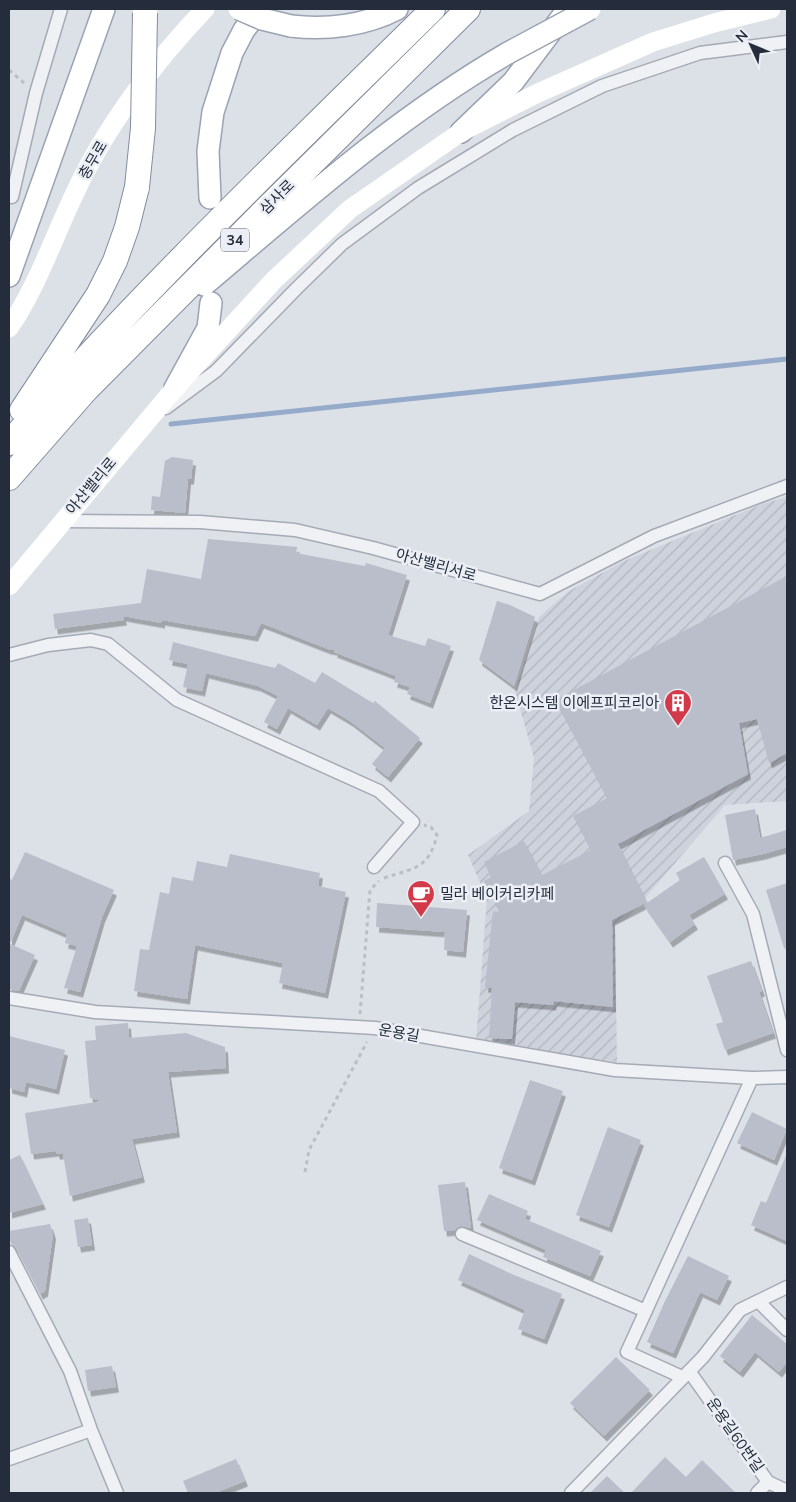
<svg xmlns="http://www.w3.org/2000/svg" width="796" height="1502" font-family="'Nunito Sans','Noto Sans KR',sans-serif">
<defs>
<pattern id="industrial-furrows" width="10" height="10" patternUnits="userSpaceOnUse" patternTransform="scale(1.25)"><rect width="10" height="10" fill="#ced2dc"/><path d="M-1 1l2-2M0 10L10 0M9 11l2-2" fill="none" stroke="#b1b5be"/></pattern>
<filter id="shadow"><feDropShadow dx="3" dy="5.5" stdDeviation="0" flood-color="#0004"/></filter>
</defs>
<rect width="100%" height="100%" fill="#dce0e7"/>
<path fill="url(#industrial-furrows)" d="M787 497V801L725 805 627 919 615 925 617 1062 476 1041 487 898 468 855 529 811 534 758 515 691 539 617 569 591 624 561 762 504Z"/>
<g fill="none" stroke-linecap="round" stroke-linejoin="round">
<path stroke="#95abc9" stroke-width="5" d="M171 424 787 359"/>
</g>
<path fill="#b9beca" filter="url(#shadow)" d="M172 457 193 460 191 479H188L185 513 151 510 152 496 160 497 165 461Z
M208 539 297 547 296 553 365 566 366 563 407 575 388 635 425 646 428 638 451 646 430 703 407 694 410 687 394 682 396 676 334 652 335 650 328 649 261 623 255 636 162 620V623L123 616 124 620 55 629 53 614 141 603 147 569 201 579Z
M787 576V753L769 763 757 719 739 723 748 774 618 844 647 902 612 920 613 1007 554 1001 553 1005 515 1002 512 1039 489 1038 492 988 485 987 493 911 499 912 484 881 491 877 484 862 524 841 542 875 591 850 573 816 607 798 555 700Z
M497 601 510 605 535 617 514 686 479 660Z
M173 642 275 668 278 663 315 683 322 672 373 703 375 701 420 738 388 777 372 764 385 748 350 721 328 708 317 725 288 708 277 729 264 722 278 696 258 686 206 673 202 691 183 687 188 664 169 660Z
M755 809 760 838 787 830V847L763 854 733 860 725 815Z
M25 852 114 890 102 917 80 992 64 988 77 946 65 943 67 934 22 915 10 944 35 955 19 991 9 989V878L12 880Z
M230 854 320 873 318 886 346 892 325 993 279 983 283 963 195 945 187 999 134 991 140 949 149 950 160 892 169 894 172 877 193 881 197 861 227 867Z
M704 857 725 894 689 915 695 924 670 942 644 905 680 880 676 873Z
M787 883V947L784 948 766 890Z
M377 903 467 910 463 952 444 950 445 932 376 927Z
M751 961 762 991 759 992 773 1033 725 1050 716 1024 723 1022 707 976Z
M128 1023 129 1038 186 1033 225 1047 226 1068 168 1072 177 1132 132 1139 142 1177 70 1196 63 1154H57L56 1151 31 1154 25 1113 103 1101 90 1098 85 1041 96 1040 95 1026Z
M9 1036 65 1050 56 1089 26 1082 24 1092 9 1088Z
M530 1080 563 1091 532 1180 499 1168Z
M752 1112 787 1129 774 1160 737 1143Z
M608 1127 641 1140 609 1227 576 1215Z
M787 1153V1241L751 1225 761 1201 766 1203Z
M20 1155 43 1204 9 1213V1160Z
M465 1182 471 1228 460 1226 455 1230 444 1231 438 1185Z
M489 1194 528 1211 525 1219 601 1251 590 1276 543 1257 546 1250 477 1220Z
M88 1218 92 1245 78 1247 74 1220Z
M50 1224 53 1234 45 1291 40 1294 16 1248 12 1245 9 1238V1231Z
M469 1254 514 1275 562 1294 544 1339 518 1329 525 1310 458 1280Z
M688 1256 729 1276 717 1300 700 1292 673 1353 647 1342 665 1301Z
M752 1315 787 1344V1362L779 1372 755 1352 740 1372 720 1356Z
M616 1357 650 1390 604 1436 570 1403Z
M112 1366 116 1387 88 1391 85 1370Z
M665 1457 686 1477 702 1460 736 1493H631Z
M236 1459 245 1481 215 1493H188L183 1481Z
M607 1476 625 1493H590Z"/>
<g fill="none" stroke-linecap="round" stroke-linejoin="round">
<defs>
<path id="street" d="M12 197 36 93 61 9
M166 408 216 371 297 288 342 244 418 188 513 130 602 86 700 53 787 42
M62 521 200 522 295 530 373 548 540 594 654 536 787 486
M9 655 48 645 91 640 108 644 177 700 379 791 413 822 374 867
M725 863 753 914 787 1050
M9 998 95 1012 375 1028 615 1070 752 1078 787 1077
M462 1234 646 1311
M9 1252 70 1371 91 1430 117 1493
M758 1301 787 1330
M689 1371 768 1482 787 1491
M682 1377 627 1352 752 1078
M9 1459 91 1430
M571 1493 703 1357 740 1310 787 1287
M757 1493 768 1482"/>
<path id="primary" d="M291 26C326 30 365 26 397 9
M461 132 513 82 568 9
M210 198 208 151 213 112 232 53 244 30 260 9
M9 276 104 9
M204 285C301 203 397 117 508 53
M175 388 208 328 211 303"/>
<path id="highway" d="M22 410 98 295 115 261 127 227 137 187
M9 443C142 291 289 151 433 9
M9 478 86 390 268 207 468 9"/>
</defs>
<use href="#street" stroke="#a5aab4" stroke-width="15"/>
<use href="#primary" stroke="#9ba3b3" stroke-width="24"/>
<use href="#highway" stroke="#838c9e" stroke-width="26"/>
<path stroke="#babec5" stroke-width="3" stroke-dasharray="4 4" stroke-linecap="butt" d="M9 70 24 83
M384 878C414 868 429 869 437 835L431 827 424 825
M360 1014 370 890 379 881
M305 1172 309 1150 367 1042"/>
<use href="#street" stroke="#eff1f5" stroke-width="12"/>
<path stroke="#fff" stroke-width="19" d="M9 328C37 287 53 239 74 195 104 129 155 61 205 9
M9 586 175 388 274 280 350 209 461 132 538 93 653 42 714 23 771 9"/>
<use href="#primary" stroke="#fff" stroke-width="21"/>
<use href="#highway" stroke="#fff" stroke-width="24"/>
<defs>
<path id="primary-bridge" d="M239 9 262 19 291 26
M508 53 590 9"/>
<path id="highway-bridge" d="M137 187 143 128 145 13"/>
</defs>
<use href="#primary-bridge" stroke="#9ba3b3" stroke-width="24" stroke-linecap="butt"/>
<use href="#highway-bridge" stroke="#838c9e" stroke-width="26" stroke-linecap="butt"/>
<use href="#primary-bridge" stroke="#fff" stroke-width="21"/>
<use href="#highway-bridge" stroke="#fff" stroke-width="24"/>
</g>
<defs>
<symbol id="building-pin" viewBox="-11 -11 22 30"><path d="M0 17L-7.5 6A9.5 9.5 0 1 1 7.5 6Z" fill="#d23a49" stroke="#ebeff5"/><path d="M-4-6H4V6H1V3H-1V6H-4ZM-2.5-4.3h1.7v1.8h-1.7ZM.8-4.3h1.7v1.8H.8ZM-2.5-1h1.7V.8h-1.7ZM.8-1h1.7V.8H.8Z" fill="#fff"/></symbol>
<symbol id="cafe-pin" viewBox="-11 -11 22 30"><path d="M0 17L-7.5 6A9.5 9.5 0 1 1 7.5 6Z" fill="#d23a49" stroke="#ebeff5"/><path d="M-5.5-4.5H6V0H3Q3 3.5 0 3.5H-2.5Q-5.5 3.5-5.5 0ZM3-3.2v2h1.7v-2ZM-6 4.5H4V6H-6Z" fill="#fff"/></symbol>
</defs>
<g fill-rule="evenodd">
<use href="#building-pin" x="662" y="687" width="32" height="43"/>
<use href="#cafe-pin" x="405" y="878" width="32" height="43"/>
</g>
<g text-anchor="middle" stroke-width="5" stroke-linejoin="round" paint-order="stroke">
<rect fill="#ebeff5" stroke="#606774" stroke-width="1" x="221" y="228.5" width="28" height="23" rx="4"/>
<g font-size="14" font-weight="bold" fill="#252d3d">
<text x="235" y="245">34</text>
</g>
<g font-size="15" fill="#252d3d" stroke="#ebeff5">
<text transform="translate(93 160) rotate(-60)" y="5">충무로</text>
<text transform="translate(277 197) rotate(-45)" y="5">삼사로</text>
<text transform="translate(91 486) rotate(-50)" y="5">아산밸리로</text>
<text transform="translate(436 565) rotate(16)" y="5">아산밸리서로</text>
<text transform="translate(399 1033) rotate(10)" y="5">운용길</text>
<text transform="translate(735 1435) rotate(55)" y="5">운용길60번길</text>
</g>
<g font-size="15" fill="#252d3d" stroke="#ebeff5" text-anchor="end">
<text x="659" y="708">한온시스템 이에프피코리아</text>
<text x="440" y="899" text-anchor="start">밀라 베이커리카페</text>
</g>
</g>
<rect width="796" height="1502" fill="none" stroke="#252d3d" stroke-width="20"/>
<g transform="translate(751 45) rotate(314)" stroke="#ebeff5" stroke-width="4" paint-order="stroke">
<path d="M0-4L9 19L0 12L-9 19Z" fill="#252d3d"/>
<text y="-8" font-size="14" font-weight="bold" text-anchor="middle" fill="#252d3d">N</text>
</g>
</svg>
